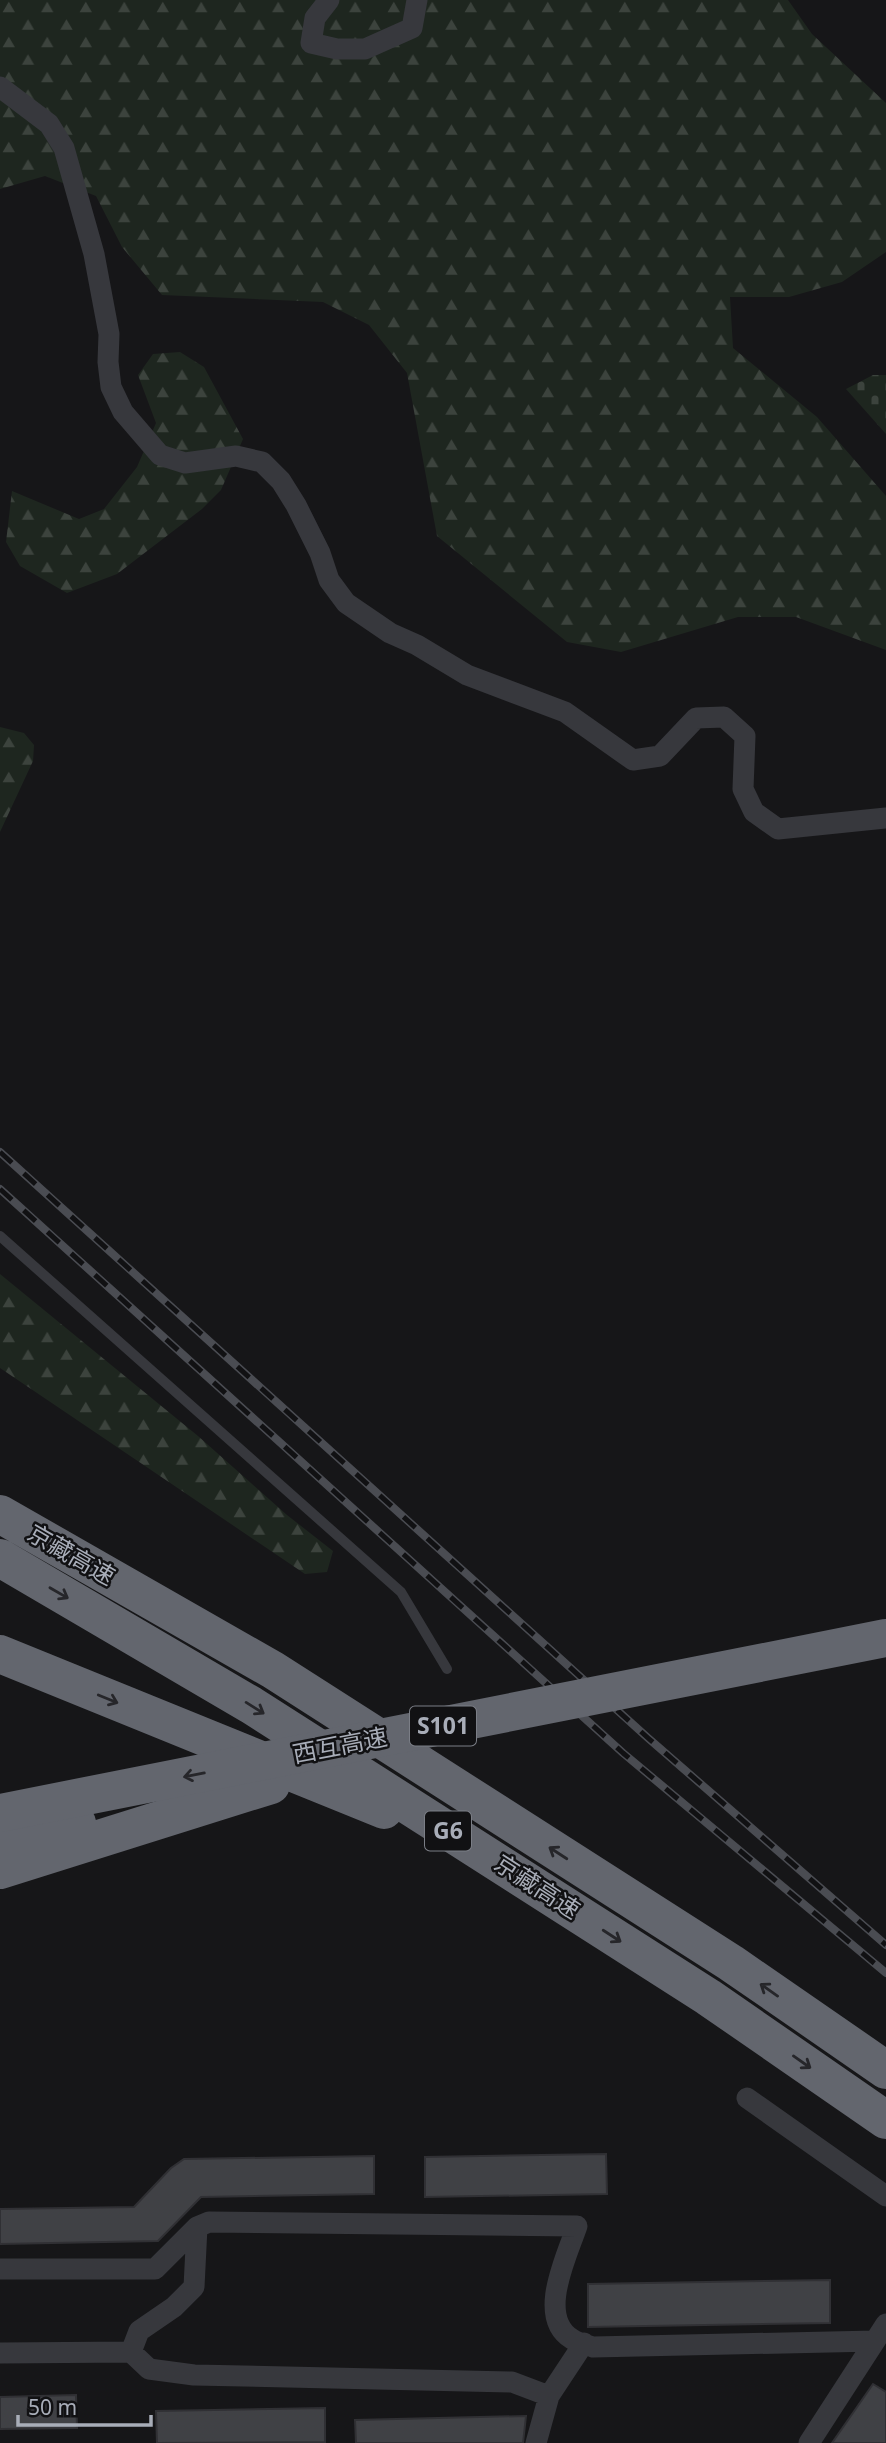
<svg xmlns="http://www.w3.org/2000/svg" width="886" height="2443" font-family="'Noto Sans','Noto Sans SC',sans-serif">
<defs>
<pattern id="forest-firs" width="22" height="20" patternUnits="userSpaceOnUse" patternTransform="scale(1.75)"><rect width="22" height="20" fill="#1e261f"/><path d="M5 1l3.5 6h-7zM16 11l3.5 6h-7z" fill="#3c433d"/></pattern>
<pattern id="cemetery-stones" width="16" height="16" patternUnits="userSpaceOnUse" patternTransform="scale(1.75)"><rect width="16" height="16" fill="#1e261f"/><path d="M2 7V4a2 2 0 0 1 4 0v3zM10 15v-3a2 2 0 0 1 4 0v3z" fill="#3c433d"/></pattern>
</defs>
<rect width="100%" height="100%" fill="#161618"/>
<path fill="url(#forest-firs)" d="M0 0H788L812 34 886 103V252L842 282 789 297H730L733 348 817 417 886 496V650L796 617H738L621 652 567 642 437 536 407 373 369 325 323 302 162 295 122 247 96 196 45 176 0 189Z
M180 352 204 367 243 439 221 490 202 509 117 574 67 593 20 566 6 542 12 491 79 519 104 509 137 467 156 423 138 375 153 354Z
M0 727 24 733 34 745 33 761 0 832Z
M0 1274 198 1436 287 1515 333 1551 327 1572 305 1574 0 1368Z"/>
<path fill="url(#cemetery-stones)" d="M873 375H886V434L846 389Z"/>
<path fill="#404145" stroke="#303034" stroke-width="2" d="M606 2154 607 2194 425 2197V2157Z
M374 2156V2194L201 2197 158 2241 0 2244V2209L134 2207 171 2168 184 2159Z
M830 2280V2323L588 2327V2284Z
M873 2384 886 2392V2443H832Z
M76 2395 77 2428 0 2429V2397Z
M325 2408V2442L157 2443 156 2411Z
M526 2416 523 2443H356L355 2420Z"/>
<g fill="none" stroke-linecap="round" stroke-linejoin="round">
<path stroke="#37383d" stroke-width="10" d="M0 1236 401 1592 447 1669"/>
<path stroke="#37383d" stroke-width="21" d="M329 0 315 18 311 43 337 49H365L412 28 417 0
M0 87 49 124 64 148 94 254 109 334 108 362 111 387 123 412 160 455 185 463 236 456 262 462 281 481 296 505 320 553 329 580 346 603 390 633 417 645 467 675 565 712 633 760 660 756 696 718 724 717 745 736 743 789 754 812 778 829 886 818
M747 2098 886 2196
M197 2227 194 2287 174 2307 139 2331 131 2352 149 2369 194 2375 512 2382 549 2396
M0 2269H155L197 2227 209 2222 577 2226C567 2256 536 2317 572 2339 578 2343 587 2345 593 2347L875 2341
M0 2353 131 2352
M536 2443 549 2396 584 2343
M809 2443 886 2324"/>
<path stroke="#63666e" stroke-width="38" d="M0 1514 273 1670 731 1963 886 2070
M0 1558 251 1705 708 1997 886 2120
M0 1654 384 1810
M0 1838 77 1823
M0 1870 271 1785"/>
<defs>
<path id="rail" d="M0 1152 648 1738 886 1945
M0 1189 623 1753 886 1973"/>
</defs>
<use href="#rail" stroke="#4a4c52" stroke-width="8"/>
<use href="#rail" stroke="#111113" stroke-width="5" stroke-dasharray="16" stroke-linecap="butt"/>
<path stroke="#63666e" stroke-width="38" d="M0 1813 886 1638"/>
</g>
<defs><path id="oneway-shaft" d="M-6 0H5M1.5-3L5.5 0L1.5 3" fill="none" stroke-width="1.6" stroke-linecap="round" stroke-linejoin="round" transform="scale(1.75)"/></defs>
<g stroke="#26262a">
<use href="#oneway-shaft" transform="translate(59 1593) rotate(30)"/>
<use href="#oneway-shaft" transform="translate(108 1699) rotate(22)"/>
<use href="#oneway-shaft" transform="translate(255 1708) rotate(32)"/>
<use href="#oneway-shaft" transform="translate(194 1775) rotate(169)"/>
<use href="#oneway-shaft" transform="translate(558 1853) rotate(-147)"/>
<use href="#oneway-shaft" transform="translate(612 1936) rotate(33)"/>
<use href="#oneway-shaft" transform="translate(769 1990) rotate(-145)"/>
<use href="#oneway-shaft" transform="translate(802 2062) rotate(35)"/>
</g>
<g text-anchor="middle" stroke-width="5" stroke-linejoin="round" paint-order="stroke">
<g fill="#111113" stroke="#7b7e86" stroke-width="2">
<rect x="410" y="1706.5" width="66" height="39" rx="5"/>
<rect x="425" y="1811.5" width="46" height="39" rx="5"/>
</g>
<g font-size="23" font-weight="bold" fill="#a8adb8">
<text x="443" y="1734">S101</text>
<text x="448" y="1839">G6</text>
</g>
<g font-size="24" fill="#a8adb8" stroke="#111113">
<text transform="translate(71 1555) rotate(30)" y="8">京藏高速</text>
<text transform="translate(340 1746) rotate(-11)" y="8">西互高速</text>
<text transform="translate(537 1887) rotate(33)" y="8">京藏高速</text>
</g>
</g>
<path d="M18 2415v10h133v-10" fill="none" stroke="#a8adb8" stroke-width="3.5"/>
<text x="28" y="2415" font-size="21" fill="#a8adb8" stroke="#111113" stroke-width="5" paint-order="stroke">50 m</text>
</svg>
